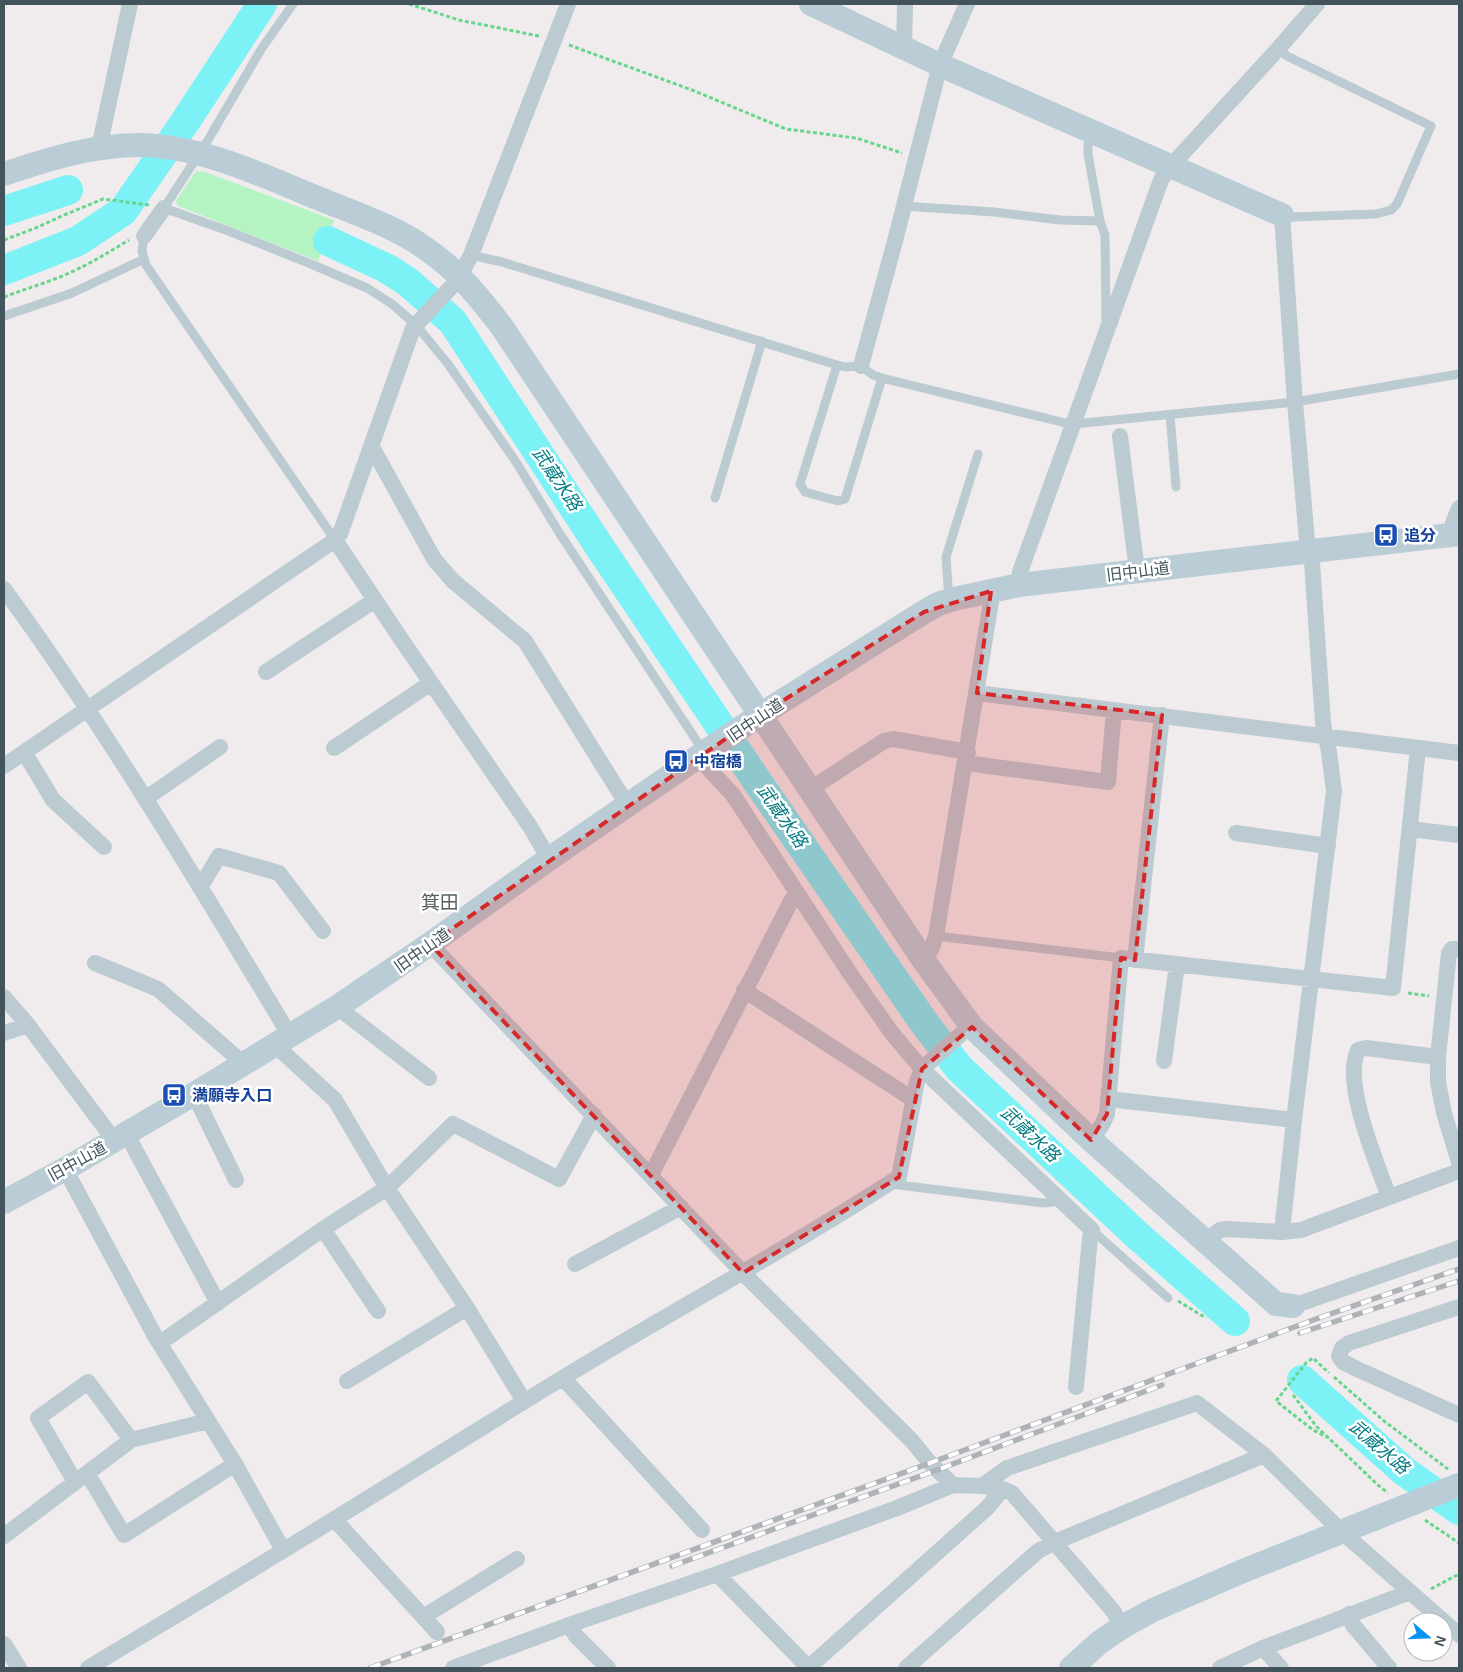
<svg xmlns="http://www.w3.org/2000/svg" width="1463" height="1672" font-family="Arial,'Noto Sans JP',sans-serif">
<rect width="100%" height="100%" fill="#f0eced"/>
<path fill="#b4f4c2" d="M196 171 205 172 334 220 318 261 178 206 176 201Z"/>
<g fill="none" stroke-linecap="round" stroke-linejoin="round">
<path stroke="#7cf1f6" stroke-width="30" d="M4 211 68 190
M328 241 386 268 408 282 453 322 601 549 757 781 925 1024 959 1068 1138 1236 1235 1321
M4 270 78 241 123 211 185 122 262 4
M1302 1380 1404 1471 1459 1510"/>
<path stroke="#68d58e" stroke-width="3" stroke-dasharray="4 2.5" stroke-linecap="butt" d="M409 4 459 20 539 36
M569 45 692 90 786 129 856 138 902 153
M4 240 38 227 64 215 103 199 149 205
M4 297C20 291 36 286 52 280 80 270 104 255 129 240
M1408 993 1429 996
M1178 1301 1206 1318
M1334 1377 1384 1421 1448 1469
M1293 1395 1316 1426 1378 1485 1388 1493
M1329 1438 1313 1430 1276 1401 1306 1363 1313 1358 1329 1373
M1425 1520 1459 1543
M1431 1589 1459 1574"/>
<path stroke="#bbcbd1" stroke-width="9" d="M293 4 262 48 208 140 164 208 231 232 311 264 367 288 392 304 416 325 448 364 516 462 560 534 704 752
M1278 49 1287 56 1431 126 1397 204 1391 210 1376 214 1292 217 1283 215
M1092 134 1088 144V154L1100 221 1105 235 1106 320
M904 206 994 212 1060 220 1100 221
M144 236 142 251 146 265 335 540
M471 255 502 262 837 365 845 367 861 366 873 375 882 378 1066 423 1074 424 1295 402 1459 374
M4 316 72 293 144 259
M837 365 800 484 805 492 838 501 845 499 882 378
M1170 415 1176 487
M715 498 762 341
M949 600 946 557 978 454
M936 936 1121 958
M891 1184 1043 1203 1062 1201
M1092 1230 1168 1298"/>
<path stroke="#bbcbd1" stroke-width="16" d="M904 47 905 4
M99 148 130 4
M144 236 164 208
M861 366 895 241 940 65 967 4
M1120 436 1137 571
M372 447 434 559 453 581 525 641 628 806
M1452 535 1453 523 1459 508
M335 540 401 639 531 828 549 859
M1019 585 1020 572 1161 180 1170 167 1278 49 1317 4
M4 589C108 732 199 884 290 1036
M266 672 375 600
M977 693 1459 753
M334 748 431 683
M24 752 53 800 104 847
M698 757 733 795 849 972 891 1032 922 1069 1092 1230 1090 1238 1076 1387
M966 763 1108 782 1114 710
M4 766 335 540 340 534 413 328 454 284 460 276 471 255 568 4
M809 790 884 741 893 739 968 752
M145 799 220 747
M1410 829 1459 835
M1236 833 1328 846
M201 886 219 856 279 873 323 931
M430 944 743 1273 912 1441 930 1463 953 1485
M1459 949H1452L1449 953 1438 1057V1082L1444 1113 1459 1162
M1135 960 1162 715
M924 961 931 950 936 936 991 602V591
M95 963 158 989 244 1064
M744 990 914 1100
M4 997 28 1025 114 1140
M337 1007 429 1078
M4 1033 28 1025
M275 1045 335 1100 387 1188 467 1308 524 1401
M1164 1061 1177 964
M194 1094 236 1180
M1108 1099 1294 1120
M126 1133 218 1303
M1091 1140 1102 1125 1107 1114 1121 958 1393 988 1418 748
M65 1169 155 1336 235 1464 283 1550
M651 1175 791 901 797 894
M1389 1197C1377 1163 1342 1083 1358 1050L1366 1048 1438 1057
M323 1229 378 1311
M1282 1232 1294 1120 1334 791 1329 752 1323 723 1312 562 1307 541 1295 402 1282 215
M1205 1241 1220 1230 1227 1229 1282 1232 1301 1230 1459 1171
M575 1264 681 1207
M1293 1306 1459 1248
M1459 1307 1349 1343 1342 1348 1339 1356 1343 1362 1357 1369 1459 1415
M160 1343 323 1229 387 1188 453 1124 559 1179 594 1115
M563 1378 702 1530
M347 1381 467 1308
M87 1473 124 1535 235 1464
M75 1482 38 1418 88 1382 131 1440
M982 1486 1007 1468 1197 1403 1264 1455 1341 1531 1459 1635
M334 1519 437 1632
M4 1536 131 1440 208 1421
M717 1574 809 1668
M1349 1614 1353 1625 1389 1668
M423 1617 517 1559
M569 1625 576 1636 608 1668
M4 1644 19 1668
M1263 1648 1281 1668
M88 1668C153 1629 219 1590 284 1550 384 1489 483 1426 584 1365 689 1302 796 1244 899 1177L917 1081 922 1069 960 1035
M453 1668 569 1625 717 1574 897 1508 953 1485 982 1486 1003 1489 1012 1493 1114 1612 1122 1627
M808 1668 987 1508 1003 1489
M906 1668 1038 1551 1055 1542 1264 1455
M1220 1668 1263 1648 1410 1592"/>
<path stroke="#bacdd6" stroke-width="24" d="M811 4 940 65 1282 215
M4 174C48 159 93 145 140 145 203 146 263 176 320 199 357 214 397 227 429 251 459 272 480 298 502 327L924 961 972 1027 1091 1140 1276 1304 1293 1306
M4 1202 65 1169 194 1094 337 1007 430 944 549 859 705 752 760 715 924 612 938 604 954 599 1019 585 1459 534
M1071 1668 1100 1642 1122 1627 1153 1610 1243 1571 1376 1518"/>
<defs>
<path id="rail" d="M1300 1333 1459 1281
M672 1566 937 1470 1162 1385
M370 1668 930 1463 1316 1319 1459 1269"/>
</defs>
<use href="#rail" stroke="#aeb3b8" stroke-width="5.5"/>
<use href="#rail" stroke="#fff" stroke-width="4" stroke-dasharray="11" stroke-linecap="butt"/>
<path stroke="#bacdd6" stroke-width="24" d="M1376 1518 1459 1485"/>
</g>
<path fill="#d62828" fill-opacity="0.2" stroke="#d62828" stroke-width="4" stroke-dasharray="10 6" stroke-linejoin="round" d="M991 591 977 693 1162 715 1135 960 1121 958 1107 1114 1091 1140 972 1027 922 1069 899 1177 743 1273 430 944 760 715 924 612Z"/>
<defs>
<symbol id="bus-square" viewBox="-11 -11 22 22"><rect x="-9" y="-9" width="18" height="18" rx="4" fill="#1a4fb4" stroke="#fff"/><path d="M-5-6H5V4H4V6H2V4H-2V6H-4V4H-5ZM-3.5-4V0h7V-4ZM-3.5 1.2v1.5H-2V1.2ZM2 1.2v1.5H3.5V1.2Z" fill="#fff"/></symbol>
</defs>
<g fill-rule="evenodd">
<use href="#bus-square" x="1372" y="521" width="28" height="28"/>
<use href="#bus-square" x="662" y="747" width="28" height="28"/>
<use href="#bus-square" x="160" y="1081" width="28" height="28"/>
</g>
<g text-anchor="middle" stroke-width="5" stroke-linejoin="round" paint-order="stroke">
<g font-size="16" font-weight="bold" fill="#164399" stroke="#fff" text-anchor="start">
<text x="1404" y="541">追分</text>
<text x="694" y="767">中宿橋</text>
<text x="192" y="1101">満願寺入口</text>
</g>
<g font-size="16" fill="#43545c" stroke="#fff">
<text transform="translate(1138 571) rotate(-7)" y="6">旧中山道</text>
<text transform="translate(755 720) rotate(-34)" y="6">旧中山道</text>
<text transform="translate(422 950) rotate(-35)" y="6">旧中山道</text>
<text transform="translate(77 1161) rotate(-29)" y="6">旧中山道</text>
</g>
<g font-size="18" font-style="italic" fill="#057c82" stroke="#fff">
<text transform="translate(557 479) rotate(56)" y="6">武蔵水路</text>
<text transform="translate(782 816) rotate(55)" y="6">武蔵水路</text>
<text transform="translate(1030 1134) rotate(43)" y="6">武蔵水路</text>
<text transform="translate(1379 1447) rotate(41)" y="6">武蔵水路</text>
</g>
<g font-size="19" fill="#585f62" stroke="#fff">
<text x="440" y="909">箕田</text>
</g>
</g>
<rect width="1463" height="1672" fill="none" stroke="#43545c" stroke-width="10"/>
<g transform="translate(1428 1637) rotate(109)"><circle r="24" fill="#ffffff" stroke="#b4bbbe"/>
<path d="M0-4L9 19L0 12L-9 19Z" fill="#0493f2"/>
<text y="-8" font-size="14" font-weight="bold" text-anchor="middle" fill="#43545c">N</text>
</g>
</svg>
